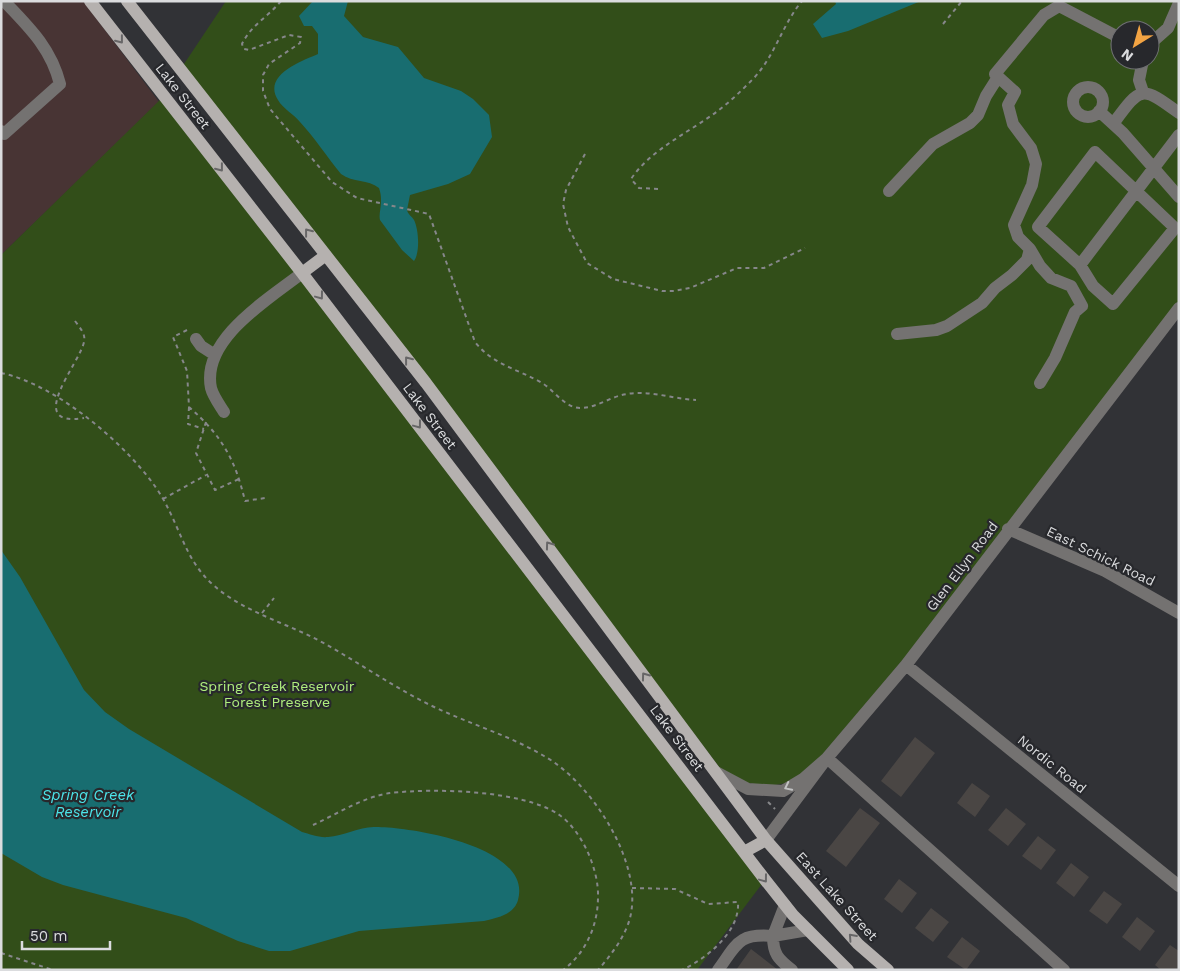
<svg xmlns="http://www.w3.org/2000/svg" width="1180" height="971" font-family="'Work Sans',sans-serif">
<rect width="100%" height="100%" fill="#313236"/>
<path fill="#483434" d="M1 1H83L159 102 1 255Z"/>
<path fill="#324e19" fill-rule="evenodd" d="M226 1H1179V300L902 661 822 755 805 771 786 783 770 786 748 783 720 768 329 252 180 70ZM1120 30H1150V60H1120Z
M164 96 765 880 697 970H1V255Z"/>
<path fill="#186d70" d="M313 1H348L344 16 363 37 398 47 424 78 461 91 473 99 489 115 492 137 470 174 448 184 410 195 407 210C408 215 412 216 414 220 419 230 420 253 414 261L402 250 380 220C378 213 384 202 379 188 368 179 353 183 341 174 327 157 315 138 300 122 294 114 283 109 278 100 262 75 302 61 318 54V34L312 26H304L299 16Z
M835 1H921L848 31 822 38 813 24 836 4Z
M1 550 20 577 84 690 105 712 129 729 302 832C310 834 319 838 328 837 344 836 360 826 376 827 410 827 533 846 518 900 514 915 496 918 484 921L359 931 290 951H269L238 941 186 918 63 885 42 877 1 853Z"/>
<path fill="#4a4644" d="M915 737 935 753 901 797 881 781Z
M972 783 990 796 975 817 957 803Z
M860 808 880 823 846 867 826 851Z
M1006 808 1026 824 1008 846 988 830Z
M1038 836 1056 850 1041 870 1022 856Z
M1071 863 1089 877 1074 897 1056 883Z
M899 879 917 893 902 913 884 899Z
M1104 891 1122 904 1107 924 1089 911Z
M931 908 949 922 933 942 915 928Z
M1137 917 1155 931 1140 951 1122 937Z
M962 937 980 951 966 970 947 957Z
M1170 945 1179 951V970H1161L1155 965Z
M751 949 778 970H736Z"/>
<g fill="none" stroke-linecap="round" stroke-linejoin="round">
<path stroke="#86878a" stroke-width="2" stroke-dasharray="4 4" stroke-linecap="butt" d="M281 1C268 17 251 25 242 44L244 49 249 50 289 35 301 37 300 43 269 64 263 75V91L270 109 332 182 357 198 429 214 475 342C493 365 518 369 542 383 554 390 565 408 580 408 597 408 611 396 627 394 650 390 673 399 696 400
M943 24 962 1
M585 154 566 190 563 204 568 227 587 263 613 279 662 291H674L690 288 737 268H764L805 248
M658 189 639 188 631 179C651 149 690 132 719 110 731 101 742 90 753 79 775 56 782 25 802 1
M75 321C80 328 86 334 84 342 80 363 23 428 84 418
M187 330 173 337 187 371 189 407C222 436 235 459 245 501L265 498
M1 373C57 384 133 449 162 497 185 537 186 569 229 597 256 615 289 625 318 640 355 660 390 685 428 704 466 723 507 734 544 756 591 782 644 863 630 918 625 937 611 955 598 970
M189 407 188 424 204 429
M206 422 196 453 215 490 239 479
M163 499 206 475
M262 613 274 598
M768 802 775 809
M313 825C337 814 363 797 390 793 434 788 521 790 558 814 582 830 599 870 598 897 598 925 586 953 563 970
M632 888 675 889 708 904 738 902C740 932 707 958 682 970
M1 953 53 970"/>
<path stroke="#747271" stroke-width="12" d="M1150 44 1168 28 1179 3
M1143 60 1139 80 1143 92
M1073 102a15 15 0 1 1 30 0a15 15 0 1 1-30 0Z
M1099 111 1123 133 1179 197
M1113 124C1141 86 1141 85 1179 113
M1 131 4 134 60 84C51 48 29 27 4 1
M889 191 933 144 970 123 978 115 986 96 998 77
M1030 249 1040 266 1051 278 1071 286 1082 306 1075 312 1055 358 1040 383
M1080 265 1038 227 1095 152 1175 228 1113 304 1093 286 1080 265C1113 221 1146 178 1179 135
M897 334 936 330 947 326 982 303 995 288 1012 275 1027 260 1030 249 1018 237 1014 225 1032 185 1036 164 1031 148 1013 124 1008 105 1015 92 995 74 1044 15 1059 6 1120 38
M196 339 201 346 215 355
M224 412C219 404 213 396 211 388 201 339 269 299 302 273
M1008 529 1105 571 1179 613
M906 665 1179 886
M716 772 748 789 783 791 803 779 827 758 1064 970
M766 840 827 758 906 665 1179 308
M785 905 773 936 808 930
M718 970C737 944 738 933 773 936 773 954 778 959 792 970"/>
<path stroke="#b5b1af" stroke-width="12" d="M90 1 302 273 766 881 793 915 848 970
M127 1 426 383 766 840 858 944 888 970
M302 273 326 255
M744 852 766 840"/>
</g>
<defs><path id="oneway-chevron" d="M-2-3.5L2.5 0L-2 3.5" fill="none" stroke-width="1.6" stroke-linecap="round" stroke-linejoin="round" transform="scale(1.25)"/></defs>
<g stroke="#676667">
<use href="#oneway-chevron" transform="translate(120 40) rotate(52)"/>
<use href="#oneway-chevron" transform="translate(220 168) rotate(52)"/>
<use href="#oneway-chevron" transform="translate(308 232) rotate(-128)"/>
<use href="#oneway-chevron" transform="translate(320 296) rotate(53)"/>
<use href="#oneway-chevron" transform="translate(408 360) rotate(-128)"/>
<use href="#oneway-chevron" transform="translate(418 425) rotate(53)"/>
<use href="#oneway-chevron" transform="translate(549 545) rotate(-126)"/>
<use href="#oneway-chevron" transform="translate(645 676) rotate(-126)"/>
<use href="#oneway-chevron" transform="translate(764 879) rotate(53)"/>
<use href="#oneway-chevron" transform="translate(852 937) rotate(-132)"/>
</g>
<use stroke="#c1c2c3" href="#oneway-chevron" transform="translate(788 787) rotate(154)"/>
<g text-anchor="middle" stroke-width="4.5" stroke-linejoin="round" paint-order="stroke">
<g font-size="14" fill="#dbdcde" stroke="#27282c">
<text transform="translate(183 96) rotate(52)" y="5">Lake Street</text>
<text transform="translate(430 416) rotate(53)" y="5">Lake Street</text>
<text transform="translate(1101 556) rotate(26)" y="5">East Schick Road</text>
<text transform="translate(962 566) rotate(-53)" y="5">Glen Ellyn Road</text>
<text transform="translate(677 738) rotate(53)" y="5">Lake Street</text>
<text transform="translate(1052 764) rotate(39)" y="5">Nordic Road</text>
<text transform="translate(837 896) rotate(48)" y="5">East Lake Street</text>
</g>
<g font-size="14" fill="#b0ef7e" stroke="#27282c">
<text x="277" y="691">Spring Creek Reservoir<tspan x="277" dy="16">Forest Preserve</tspan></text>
</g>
<g font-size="15" font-style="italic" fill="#4ce5ea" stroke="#27282c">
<text x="88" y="800">Spring Creek<tspan x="88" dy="17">Reservoir</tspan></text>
</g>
</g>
<rect width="1180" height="971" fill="none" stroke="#dbdcde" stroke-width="5"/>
<g transform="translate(1135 45) rotate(217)"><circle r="24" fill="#27282c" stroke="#6f7073"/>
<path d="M0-4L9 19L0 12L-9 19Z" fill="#f3a443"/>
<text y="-8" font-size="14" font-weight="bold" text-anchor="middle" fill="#dbdcde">N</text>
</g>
<path d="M22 941v8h88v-8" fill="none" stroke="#dbdcde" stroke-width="2.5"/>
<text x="30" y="941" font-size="15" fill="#dbdcde" stroke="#27282c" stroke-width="4" paint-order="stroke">50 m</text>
</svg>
